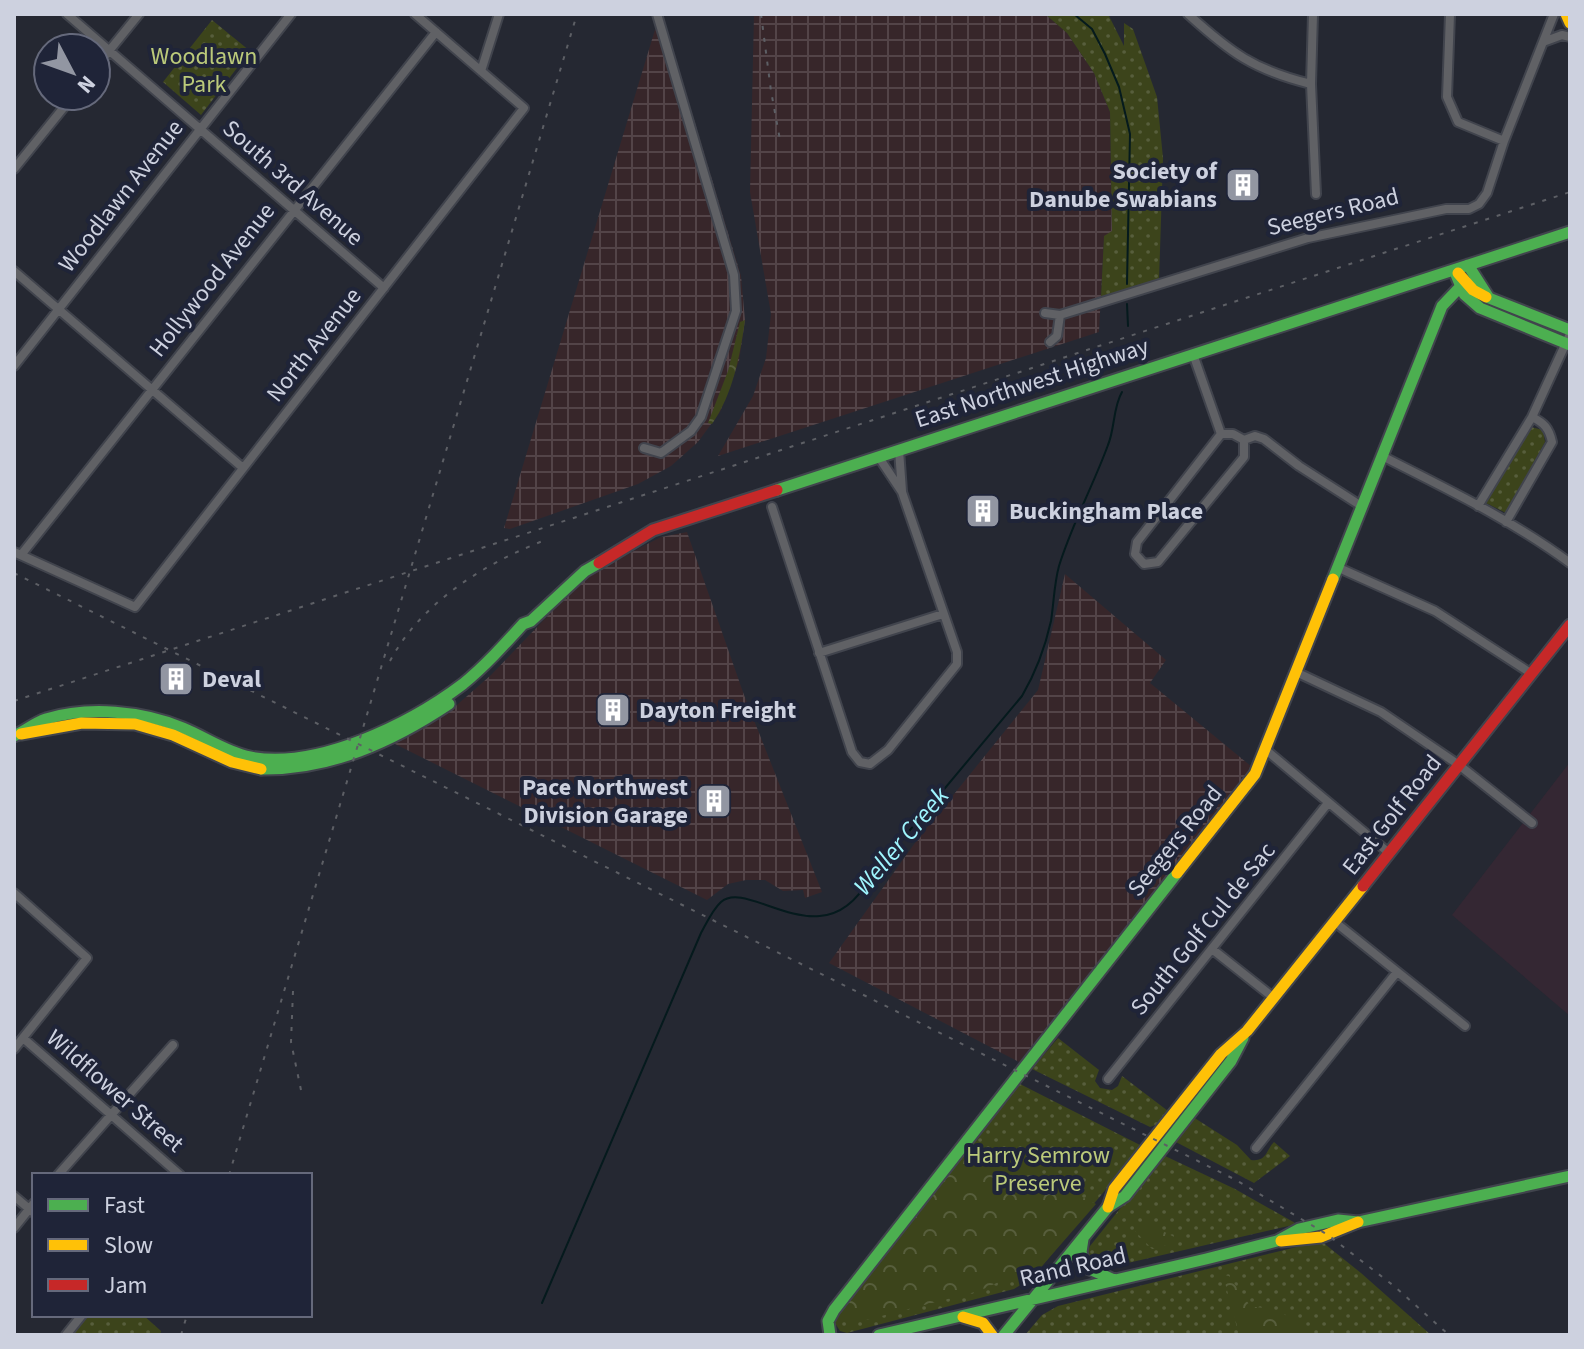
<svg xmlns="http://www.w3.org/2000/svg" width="1584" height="1349" viewBox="0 0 1584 1349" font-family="'Source Sans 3',sans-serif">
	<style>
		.industrial { fill: url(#industrial-grid) }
		.education { fill: #342733 }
		.grass { fill: url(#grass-dots) }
		.forest { fill: url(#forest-crowns) }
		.garden { fill: #3c441b }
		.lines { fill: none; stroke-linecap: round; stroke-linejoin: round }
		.stream { stroke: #051a1d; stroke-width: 2 }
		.street-casing { stroke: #41444d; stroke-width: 12 }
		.fast-casing { stroke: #41444d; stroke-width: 15 }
		.slow-casing { stroke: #41444d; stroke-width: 15 }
		.jam-casing { stroke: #41444d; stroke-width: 15 }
		.street { stroke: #606165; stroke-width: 8 }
		.fast { stroke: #4caf50; stroke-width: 11 }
		.slow { stroke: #ffc107; stroke-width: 11 }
		.jam { stroke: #c62828; stroke-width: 11 }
		.rail { stroke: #5d5f65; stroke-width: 2; stroke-dasharray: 4 8; stroke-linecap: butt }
		.labels { text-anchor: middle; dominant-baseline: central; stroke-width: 8; stroke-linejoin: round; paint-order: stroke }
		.park-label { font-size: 24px; fill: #bbca7a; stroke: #1f2438 }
		.poi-label { font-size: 24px; font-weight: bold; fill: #cdd1df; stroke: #1f2438; text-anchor: start }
		.street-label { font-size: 24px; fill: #cdd1df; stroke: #1f2438 }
		.water-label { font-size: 26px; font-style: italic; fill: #9ff5fe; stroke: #1f2438 }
	</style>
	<defs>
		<pattern id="industrial-grid" width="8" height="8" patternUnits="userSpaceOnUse" patternTransform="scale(2)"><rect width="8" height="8" fill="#37262a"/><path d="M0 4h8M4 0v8" fill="none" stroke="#534448"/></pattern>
		<pattern id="grass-dots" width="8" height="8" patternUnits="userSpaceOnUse" patternTransform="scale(2)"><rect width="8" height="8" fill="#3c441b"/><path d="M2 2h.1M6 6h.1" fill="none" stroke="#575e3c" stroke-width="1.8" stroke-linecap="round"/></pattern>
		<pattern id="forest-crowns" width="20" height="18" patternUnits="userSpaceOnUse" patternTransform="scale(2)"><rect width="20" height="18" fill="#3c441b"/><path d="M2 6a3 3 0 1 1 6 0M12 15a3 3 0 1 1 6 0" fill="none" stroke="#575e3c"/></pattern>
	</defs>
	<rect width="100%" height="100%" fill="#252832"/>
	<path class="industrial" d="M 754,14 L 1045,14 L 1067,33 L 1094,73 L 1110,112 L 1112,232 L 1104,237 L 1099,332 L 718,456 L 753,396 L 766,358 L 771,314 L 750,192 Z
		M 664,20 L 741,276 L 745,320 L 739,361 L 720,412 L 698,442 L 671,466 L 638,484 L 510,529 L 504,528 L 657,23 Z
		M 687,532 L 744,695 L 822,892 L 805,898 L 803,890 L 783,891 L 765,880 L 746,880 L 728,884 L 707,900 L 391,742 L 450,711 L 491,675 L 587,575 L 661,537 Z
		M 1065,574 L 1166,660 L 1150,683 L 1252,767 L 1246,780 L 1019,1062 L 829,963 L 917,840 L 1038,690 Z"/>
	<path class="education" d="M 1570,762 L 1570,1016 L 1452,915 Z"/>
	<path class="grass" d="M 1045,14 L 1108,14 L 1124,46 L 1124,23 L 1133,29 L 1157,97 L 1163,158 L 1159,281 L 1101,297 L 1104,236 L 1112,231 L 1110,112 L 1094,73 L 1067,33 Z
		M 212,20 L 250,51 L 201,115 L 163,82 Z
		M 1531,427 L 1543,430 L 1545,442 L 1506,513 L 1486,503 Z
		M 1058,1038 L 1099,1070 L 1095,1081 L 1100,1088 L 1112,1090 L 1118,1086 L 1122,1076 L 1168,1111 L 1156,1125 L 1150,1127 L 1032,1069 Z
		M 1020,1084 L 1142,1146 L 1032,1278 L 1014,1289 L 847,1333 L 840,1331 L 835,1323 L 840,1312 Z
		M 1193,1117 L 1237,1145 L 1251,1160 C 1267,1162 1266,1150 1274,1142 L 1290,1156 L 1254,1183 L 1174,1141 Z
		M 1163,1155 L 1235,1189 L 1297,1224 L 1106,1268 L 1089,1265 L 1087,1253 L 1090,1246 Z
		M 1321,1241 L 1361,1273 L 1431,1335 L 1025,1335 L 1042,1315 L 1058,1306 Z
		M 89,1315 L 143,1315 L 161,1331 L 160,1335 L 73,1335 Z"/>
	<path class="forest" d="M 745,320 C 740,356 733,394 712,424 L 708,423 L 728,371 L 740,322 Z
		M 971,1146 L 1029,1166 L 1037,1174 L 1096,1204 L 1035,1274 L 1012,1276 L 979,1291 L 854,1323 L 845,1320 L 840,1312 Z
		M 1138,1224 L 1153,1226 L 1180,1240 L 1179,1242 L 1152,1249 L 1135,1231 Z
		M 1223,1275 L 1229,1276 L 1251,1307 C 1285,1308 1286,1316 1310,1335 L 1239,1335 Z"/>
	<path class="garden" d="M 185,69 L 209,87 L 200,98 L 177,80 Z"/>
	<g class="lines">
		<path class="stream" d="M 1074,14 L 1092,29 L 1105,54 L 1119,87 L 1130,134 L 1127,284
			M 1127,304 L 1128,326
			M 542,1303 L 701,933 C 707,922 713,909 721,902 C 749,877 823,962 869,879 L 1022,696 C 1036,672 1045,648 1051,621 C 1054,602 1054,584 1059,566 C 1072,524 1093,486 1108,445 C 1115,428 1113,407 1122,392"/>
		<g class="street-casing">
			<path id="street" d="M 67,14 L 384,288
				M 1188,14 C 1231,53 1254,70 1311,84
				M 1313,14 L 1311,84 L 1316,194
				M 1450,14 L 1447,97 L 1458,122 L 1504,141
				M 1554,14 L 1543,42 L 1562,35 L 1570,37
				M 96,67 L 139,14
				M 481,71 L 499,14
				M 14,169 L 73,96
				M 14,271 L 243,468
				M 1045,313 L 1060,315 L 1308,238 L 1446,209 L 1469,209 L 1479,204 L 1487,193 L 1504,141 L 1543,42
				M 1050,342 L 1057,336 L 1060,315
				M 1193,354 L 1221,434
				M 14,366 L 291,14
				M 1221,434 L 1233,434 L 1244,440 L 1244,457 L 1158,562 L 1144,564 L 1135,554 L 1137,542 Z
				M 1244,440 L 1255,436 L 1264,439 L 1299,466 L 1363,507
				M 644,448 L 661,453 L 691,431 L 701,417 L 736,311 L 734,275 L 657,14
				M 899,450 L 902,491
				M 1382,456 C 1447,489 1512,520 1570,563
				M 1478,506 L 1532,417 L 1570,334
				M 772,507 L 852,752 L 860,762 L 870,764 L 888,750 L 957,664 L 957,652 L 902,492 L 878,456
				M 1506,522 L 1552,442 C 1549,428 1544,423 1532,417
				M 14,552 L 135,607 L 524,108 L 415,14
				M 21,555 L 436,32
				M 1339,568 L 1435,611 L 1532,674
				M 819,653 L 943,614
				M 1298,673 L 1381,712 L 1459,765 L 1532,823
				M 1266,750 L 1389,853
				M 14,893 L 87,958 L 14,1049
				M 1335,922 L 1465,1026
				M 1212,949 L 1274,998
				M 23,1038 L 180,1175
				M 1108,1079 L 1328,803
				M 1256,1148 L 1397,972
				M 58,1175 L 173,1045
				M 14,1196 L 34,1213
				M 14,1228 L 34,1203
				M 66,1335 L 82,1315"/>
		</g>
		<g class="fast-casing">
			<path id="fast" d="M 1468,265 L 1489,298 L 1570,330
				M 1454,270 L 1464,294 L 1480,308 L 1570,345
				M 777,490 L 1570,232
				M 1333,579 L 1442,306 L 1461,286
				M 14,736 C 25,731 34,723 46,719 C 89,706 142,711 183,728 C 205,737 226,752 250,757 C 317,770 410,724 463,684 C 485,666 504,645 523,624 L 531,621 L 585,571 L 599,563
				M 261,769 C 330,770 392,742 449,704
				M 1083,1239 L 1081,1252 L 1085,1267 L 1114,1280
				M 830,1335 L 828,1321 L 834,1310 L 1177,873
				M 879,1335 L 1206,1259 L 1277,1241 L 1299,1229 L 1338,1220 L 1358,1222 L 1570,1176
				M 1004,1335 L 1108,1207 L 1125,1196 L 1231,1061 L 1243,1038"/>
		</g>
		<g class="slow-casing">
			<path id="slow" d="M 1566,14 L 1570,23
				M 1458,273 L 1473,290 L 1486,297
				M 21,734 L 82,723 L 135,724 L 173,735 L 232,762 L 261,769
				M 1177,873 L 1255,774 L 1333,579
				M 1108,1207 L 1114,1189 L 1221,1054 L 1247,1031 L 1363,886
				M 1281,1241 L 1321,1237 L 1358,1222
				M 963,1317 L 983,1323 L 992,1335"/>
		</g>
		<g class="jam-casing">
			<path id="jam" d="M 599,563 L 653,530 L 777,490
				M 1363,886 L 1570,625"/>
		</g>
		<use href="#street" class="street"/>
		<use href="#fast" class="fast"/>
		<use href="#slow" class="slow"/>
		<use href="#jam" class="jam"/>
		<path class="rail" d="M 761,14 L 771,91 L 780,140
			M 14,573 L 1236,1180 L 1328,1235 L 1394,1286 L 1449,1335
			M 390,661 C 422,601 487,562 548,539
			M 14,701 L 1570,192
			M 293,991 L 291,1042 L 301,1090
			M 229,1175 L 577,14
			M 181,1335 L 187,1315"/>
	</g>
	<defs>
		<g id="building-square" transform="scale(1.8)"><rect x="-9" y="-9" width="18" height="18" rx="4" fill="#9296a2" stroke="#1f2438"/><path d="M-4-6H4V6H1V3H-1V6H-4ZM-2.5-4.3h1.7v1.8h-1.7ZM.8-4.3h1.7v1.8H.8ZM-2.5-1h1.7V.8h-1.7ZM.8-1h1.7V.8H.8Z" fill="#fff"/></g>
	</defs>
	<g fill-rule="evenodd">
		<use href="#building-square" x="1243" y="185"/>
		<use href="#building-square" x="983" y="511"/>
		<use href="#building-square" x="176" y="679"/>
		<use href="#building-square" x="613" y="710"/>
		<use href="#building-square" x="714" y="801"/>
	</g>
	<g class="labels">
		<g class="park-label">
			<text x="204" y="56">Woodlawn<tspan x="204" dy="28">Park</tspan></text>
			<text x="1038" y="1155">Harry Semrow<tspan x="1038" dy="28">Preserve</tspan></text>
		</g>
		<g class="poi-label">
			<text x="1217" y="171" text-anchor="end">Society of<tspan x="1217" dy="28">Danube Swabians</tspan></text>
			<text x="1009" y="511">Buckingham Place</text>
			<text x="202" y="679">Deval</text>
			<text x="639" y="710">Dayton Freight</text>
			<text x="688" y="787" text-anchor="end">Pace Northwest<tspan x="688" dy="28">Division Garage</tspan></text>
		</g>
		<g class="street-label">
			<text transform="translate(293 183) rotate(41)">South 3rd Avenue</text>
			<text transform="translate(121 196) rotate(-52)">Woodlawn Avenue</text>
			<text transform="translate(1333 212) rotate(-14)">Seegers Road</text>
			<text transform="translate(212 280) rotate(-52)">Hollywood Avenue</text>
			<text transform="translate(314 345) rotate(-52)">North Avenue</text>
			<text transform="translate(1032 383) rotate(-18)">East Northwest Highway</text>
			<text transform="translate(1392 815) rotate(-52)">East Golf Road</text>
			<text transform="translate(1175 841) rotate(-51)">Seegers Road</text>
			<text transform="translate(1203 929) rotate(-51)">South Golf Cul de Sac</text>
			<text transform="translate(115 1091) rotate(41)">Wildflower Street</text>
			<text transform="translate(1073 1267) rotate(-13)">Rand Road</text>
		</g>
		<g class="water-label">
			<text transform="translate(901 841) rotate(-50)">Weller Creek</text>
		</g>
	</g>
	<rect width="1584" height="1349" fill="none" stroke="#cdd1df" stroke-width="32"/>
	<rect x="32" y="1173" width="280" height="144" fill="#1f2438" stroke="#65697b" stroke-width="2"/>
	<rect x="48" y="1199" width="40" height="12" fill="#4caf50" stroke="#65697b" stroke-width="2"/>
	<text x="104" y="1213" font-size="24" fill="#cdd1df">Fast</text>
	<rect x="48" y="1239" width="40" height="12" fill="#ffc107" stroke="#65697b" stroke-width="2"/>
	<text x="104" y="1253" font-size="24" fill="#cdd1df">Slow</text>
	<rect x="48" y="1279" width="40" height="12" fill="#c62828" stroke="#65697b" stroke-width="2"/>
	<text x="104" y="1293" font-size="24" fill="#cdd1df">Jam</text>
	<g transform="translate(72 72) rotate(131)"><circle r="38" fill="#1f2438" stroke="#65697b" stroke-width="2"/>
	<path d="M0-6L14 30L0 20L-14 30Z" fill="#9296a2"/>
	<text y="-12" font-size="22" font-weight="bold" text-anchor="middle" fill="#cdd1df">N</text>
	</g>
</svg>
